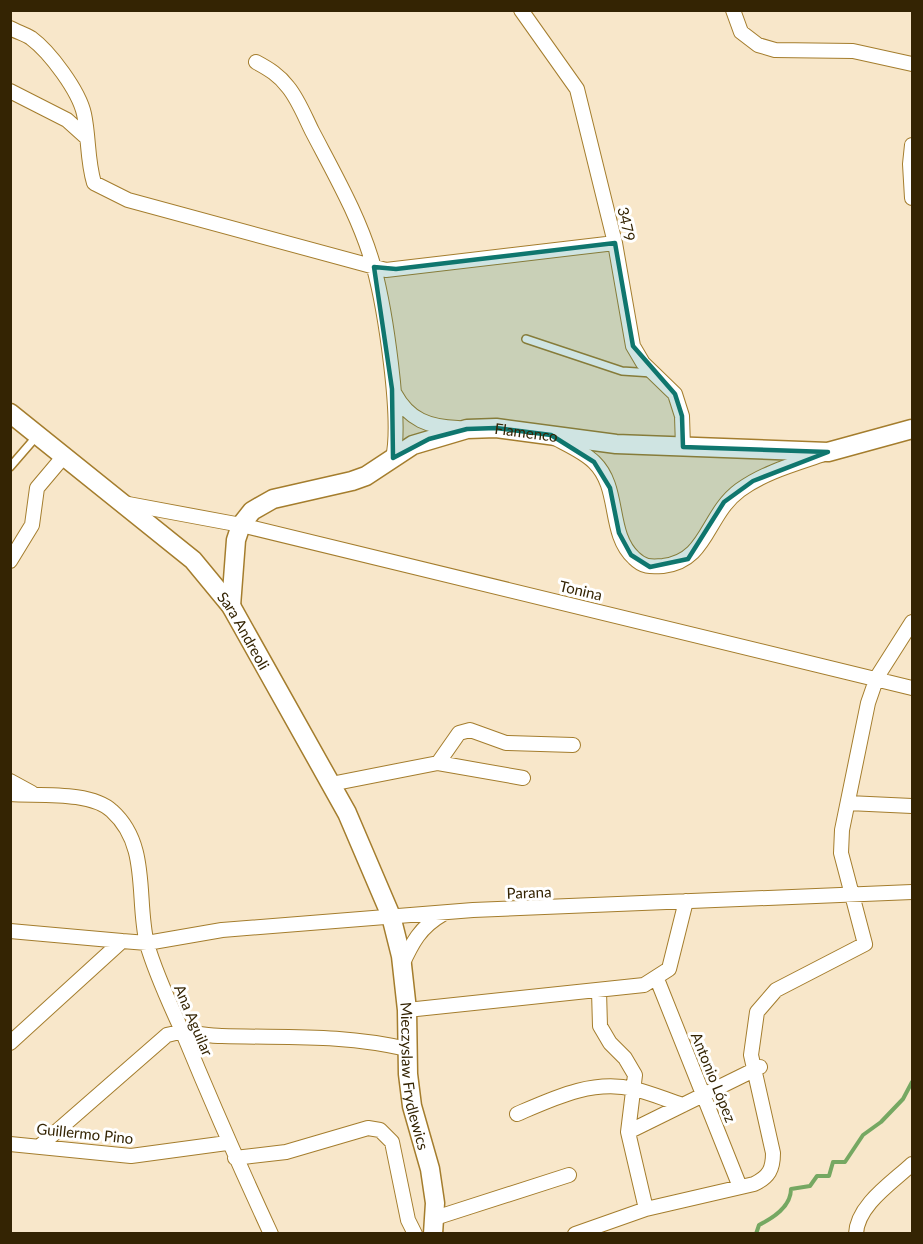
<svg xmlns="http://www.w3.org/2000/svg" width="923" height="1244" viewBox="0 0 923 1244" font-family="Lato,sans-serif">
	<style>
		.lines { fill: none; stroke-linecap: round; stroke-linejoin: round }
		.stream { stroke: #76a862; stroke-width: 4 }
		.service-casing { stroke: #a47d2d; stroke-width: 10 }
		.minor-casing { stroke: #a47d2d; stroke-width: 16 }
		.tertiary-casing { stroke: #a47d2d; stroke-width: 21 }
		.service { stroke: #fff; stroke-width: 7 }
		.minor { stroke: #fff; stroke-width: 14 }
		.tertiary { stroke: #fff; stroke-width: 18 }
		.marked { fill: #0f766e; fill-opacity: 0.2; stroke: #0f766e; stroke-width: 4.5; stroke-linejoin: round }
		.labels { text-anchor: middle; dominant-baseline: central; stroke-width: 6; stroke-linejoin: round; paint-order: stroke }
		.street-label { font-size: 15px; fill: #342403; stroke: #fff }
	</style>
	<rect width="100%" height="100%" fill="#f8e7ca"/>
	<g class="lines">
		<path class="stream" d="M 756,1234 L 759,1225 C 773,1218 791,1207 791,1189 L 810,1186 L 817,1176 L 829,1176 L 833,1162 L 845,1162 L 863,1135 L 881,1122 L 903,1099 L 912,1082"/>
		<g class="service-casing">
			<path id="service" d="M 526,339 L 622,371 L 652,373
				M 10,467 L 36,437"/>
		</g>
		<g class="minor-casing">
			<path id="minor" d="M 521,10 L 577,89 L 615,243 L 633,346 L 643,363 L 675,394 L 682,416 L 683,447
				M 733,10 L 741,32 L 758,45 L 775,50 L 853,51 L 912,64
				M 10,28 C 17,32 25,34 31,38 C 50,52 79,91 84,114 C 89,137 87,160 94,183 L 128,200 L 386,270 L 615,243
				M 256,62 C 269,69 279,75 288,87 C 298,99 305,117 312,131 C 335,175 361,220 374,268 C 385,309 402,419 393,458
				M 10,91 L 67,120 L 87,138
				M 912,145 L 910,164 L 912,198
				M 395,394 C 409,420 429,427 458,428
				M 555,438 C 568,445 584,452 594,462 C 621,488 607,533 634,558 C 643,567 650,567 663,566 C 708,561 706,515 740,490 C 765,472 795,464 824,454
				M 123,503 L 241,525 L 912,688
				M 10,561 L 32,525 L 37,488 L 64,456
				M 438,763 L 459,733 L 470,730 L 506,743 L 573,745
				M 10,781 L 32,793
				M 331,784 L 438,763 L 523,778
				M 10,794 C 39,796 91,791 112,811 C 150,845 136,899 147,944 C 156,975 170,1004 183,1033 C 211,1101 240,1167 271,1234
				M 848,803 L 912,806
				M 10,931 L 122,941
				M 401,967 C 412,943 420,927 443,914
				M 657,979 L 740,1187
				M 599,991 L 600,1026 L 610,1043 L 625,1058 L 635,1075 L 628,1132 L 646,1209
				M 407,1010 L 644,985 L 669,969 L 686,901
				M 10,1043 L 122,941 L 147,943 L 222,930 L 473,910 L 912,892
				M 517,1114 C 554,1098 593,1079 634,1089 C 651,1093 667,1100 683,1105
				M 628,1132 L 760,1067
				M 10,1144 L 131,1156 L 227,1143
				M 41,1145 L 167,1035 C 186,1029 202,1036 222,1036 C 288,1038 342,1034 407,1049
				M 235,1158 L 286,1152 L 368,1128 L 380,1130 L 392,1142 L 408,1220 L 415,1234
				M 435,1218 L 569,1175
				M 575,1234 L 646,1209 L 754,1184 C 769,1177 773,1169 773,1153 L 751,1055 L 757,1012 L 776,990 L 865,944 L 841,853 L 842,830 L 868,703 L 877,677 L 912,622
				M 856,1234 C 857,1205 893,1182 912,1164"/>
		</g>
		<g class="tertiary-casing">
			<g id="tertiary">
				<path id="s1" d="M 10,413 L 193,560 L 231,606 L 347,813 L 391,916 L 401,956 L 407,1010 L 408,1074 L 412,1106 L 430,1169 L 435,1203 L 433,1234"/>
				<path id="s2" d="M 231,606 L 236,540 L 241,525 L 252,511 L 273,499 L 352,481 L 366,476 L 413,445 L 467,429 L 496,428 L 616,444 L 828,452 L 912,429"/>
			</g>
		</g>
		<use href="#service" class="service"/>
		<use href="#minor" class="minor"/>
		<use href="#tertiary" class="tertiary"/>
	</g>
	<path class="marked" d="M 615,243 L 633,346 L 675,394 L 682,416 L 683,447 L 828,452 L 753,481 L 724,502 L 688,559 L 650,567 L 631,555 L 619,533 L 610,488 L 594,462 L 551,435 L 496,428 L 467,429 L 429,439 L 393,458 L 392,389 L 374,267 L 396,269 Z"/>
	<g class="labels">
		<g class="street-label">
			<text transform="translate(627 224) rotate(77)">3479</text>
			<text stroke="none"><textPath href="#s2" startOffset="392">Flamenco</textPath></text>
			<text transform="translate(581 590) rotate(13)">Tonina</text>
			<text stroke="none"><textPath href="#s1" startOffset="322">Sara Andreoli</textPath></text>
			<text transform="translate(529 892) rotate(-2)">Parana</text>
			<text transform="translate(194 1020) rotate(67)">Ana Aguilar</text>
			<text stroke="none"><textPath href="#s1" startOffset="806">Mieczyslaw Frydlewics</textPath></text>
			<text transform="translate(714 1077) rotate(68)">Antonio López</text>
			<text transform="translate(85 1133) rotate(6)">Guillermo Pino</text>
		</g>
	</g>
	<rect width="923" height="1244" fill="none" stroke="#342403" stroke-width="24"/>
</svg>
